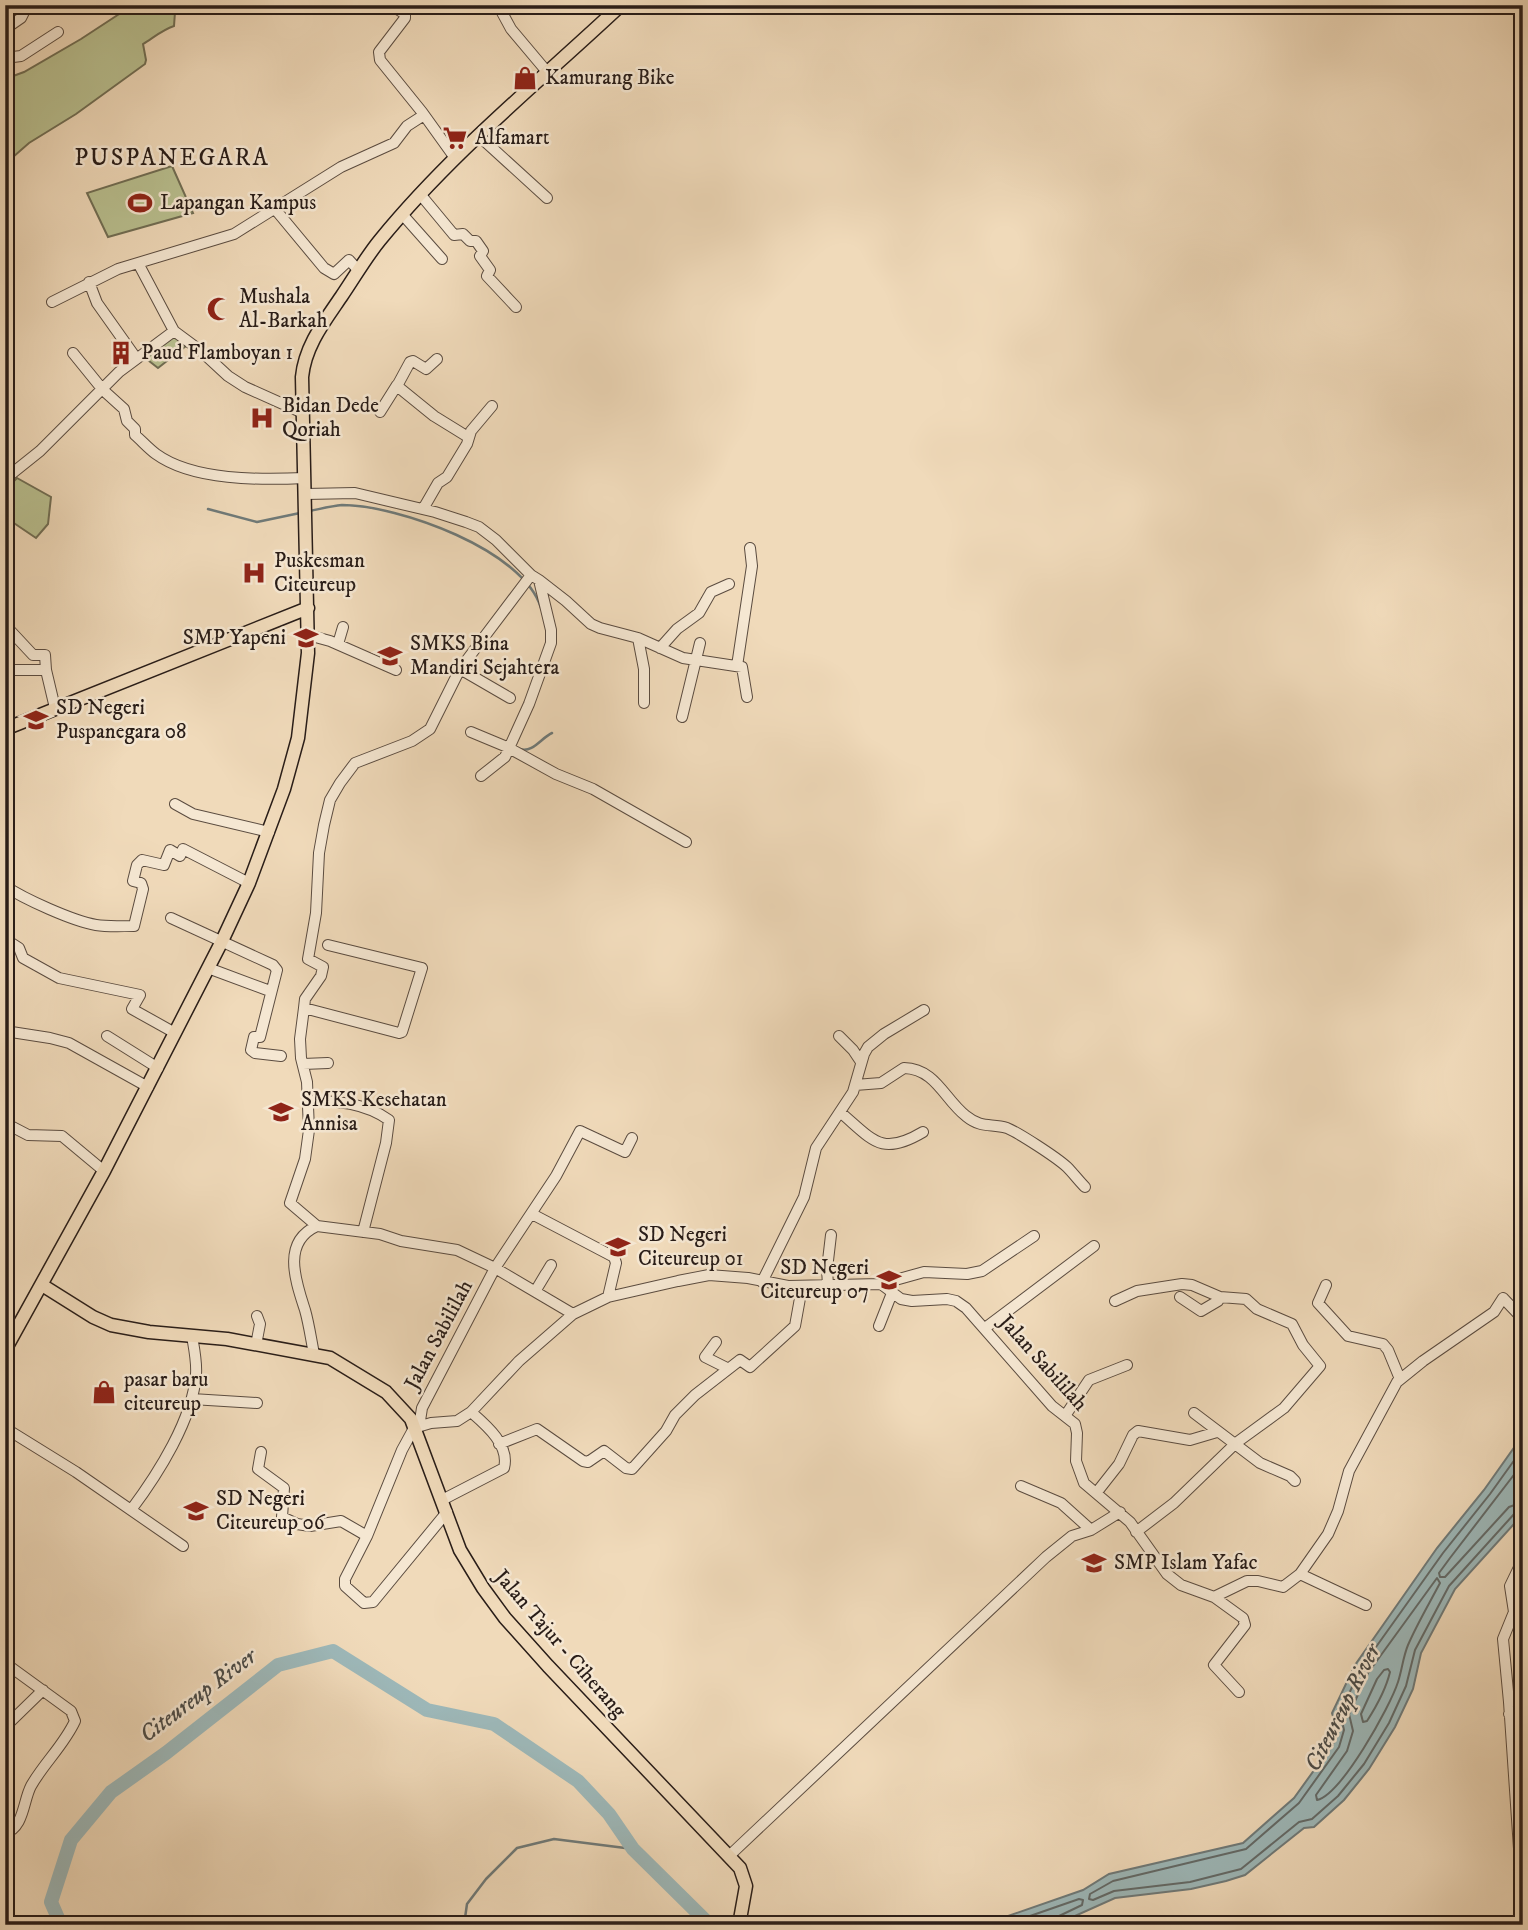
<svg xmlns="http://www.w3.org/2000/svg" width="1528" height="1930" viewBox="0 0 1528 1930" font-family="'IM FELL DW Pica',serif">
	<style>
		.green { fill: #b9c090; stroke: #716e54; stroke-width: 2 }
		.water { fill: #9db8b9; stroke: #6f7a79; stroke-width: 2 }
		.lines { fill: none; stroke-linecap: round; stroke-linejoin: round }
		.shore { stroke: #636a68; stroke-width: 2 }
		.stream { stroke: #6f7a79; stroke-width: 2.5 }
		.river { stroke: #9db8b9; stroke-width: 14 }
		.minor-casing { stroke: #5b4c40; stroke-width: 12 }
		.major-casing { stroke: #291d18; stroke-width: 15 }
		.minor { stroke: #f5e7d2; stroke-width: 10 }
		.major { stroke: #f0daba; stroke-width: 12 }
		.labels { text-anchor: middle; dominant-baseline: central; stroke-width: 5; stroke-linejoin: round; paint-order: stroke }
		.poi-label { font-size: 21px; fill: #291d18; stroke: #f5e7d2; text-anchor: start }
		.street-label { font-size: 21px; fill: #291d18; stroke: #f5e7d2 }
		.water-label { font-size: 23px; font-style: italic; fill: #4c4c48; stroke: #f5e7d2 }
		.quarter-label { font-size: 24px; letter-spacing: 2px; fill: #291d18; stroke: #f5e7d2 }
	</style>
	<rect width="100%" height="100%" fill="#f0daba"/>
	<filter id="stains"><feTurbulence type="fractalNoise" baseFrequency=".00286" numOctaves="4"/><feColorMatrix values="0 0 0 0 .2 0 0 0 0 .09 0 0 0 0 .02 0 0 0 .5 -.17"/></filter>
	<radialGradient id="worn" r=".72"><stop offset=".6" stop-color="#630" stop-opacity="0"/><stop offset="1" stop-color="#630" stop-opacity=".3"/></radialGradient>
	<path class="green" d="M 133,5 L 186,5 L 175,12 L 174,26 C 162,30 153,38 143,44 L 146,60 L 145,64 L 76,114 L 29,143 L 5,164 L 5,79 L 24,72 L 81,39 Z
		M 172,166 L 193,213 L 108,237 L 87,193 Z
		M 173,335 L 186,346 L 158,368 L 144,357 Z
		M 17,478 L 51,497 L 48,524 L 36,538 L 5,517 L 5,490 Z"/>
	<path class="water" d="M 1523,1435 L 1523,1514 L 1455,1589 L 1421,1653 L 1413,1689 L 1395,1727 L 1369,1769 L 1344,1800 L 1314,1827 L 1304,1828 L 1245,1875 L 1226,1881 L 1191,1889 L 1115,1898 L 1055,1925 L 982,1925 L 1083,1890 L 1109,1874 L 1243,1843 L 1294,1798 L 1333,1744 L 1337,1730 L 1332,1713 L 1355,1665 L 1437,1548 L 1484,1490 Z"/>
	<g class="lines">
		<path class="shore" d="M 1523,1448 L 1490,1494 L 1443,1553 L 1361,1668 L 1340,1713 L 1344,1730 L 1339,1747 L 1299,1803 L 1246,1849 L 1113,1881 L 1090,1894 L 1089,1899 L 1093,1900 L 1114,1891 L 1190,1882 L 1241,1869 L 1299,1822 L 1312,1819 L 1338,1796 L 1364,1764 L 1389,1723 L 1406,1686 L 1415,1650 L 1449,1586 L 1515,1513 L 1523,1511
			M 1523,1463 L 1450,1558 L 1439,1573 L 1440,1577 L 1445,1577 L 1509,1507 L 1523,1502
			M 1437,1578 L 1440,1583 C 1429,1604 1417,1624 1408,1645 C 1403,1657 1402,1670 1398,1682 C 1390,1707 1341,1795 1317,1800 L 1316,1795 L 1347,1751 L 1353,1731 L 1349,1714 L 1368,1673 Z
			M 1388,1669 L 1390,1672 C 1386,1689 1376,1707 1367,1721 L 1363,1722 L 1361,1714 L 1377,1679 L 1384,1670 Z
			M 1004,1925 L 1079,1899 L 1083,1900 L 1082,1905 L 1057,1917 L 1055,1925"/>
		<path class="stream" d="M 208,509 L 257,522 L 300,513
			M 310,511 C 320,509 331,506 342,505 C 398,505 524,550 541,608
			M 520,749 C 533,753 541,738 552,733
			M 464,1925 L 467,1904 L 486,1879 L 517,1848 L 554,1839 L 633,1849"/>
		<path class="river" d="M 61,1925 L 51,1902 L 71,1840 L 111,1792 L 166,1753 L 278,1665 L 333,1651 L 427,1710 L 494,1724 L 578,1781 L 609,1814 L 633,1849 L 710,1925"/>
		<g class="minor-casing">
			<path id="minor" d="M 391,5 L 405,14 L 405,18 L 379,52 L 380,60 L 422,112 L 455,158
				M 498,5 L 511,29 L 548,73
				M 5,29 L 21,18 L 26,8 L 24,5
				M 5,58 L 21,56 L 58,32
				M 479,136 L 547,198
				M 420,194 L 454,235 L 463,234 L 470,241 L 476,241 L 483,251 L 480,256 L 490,270 L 487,276 L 516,307
				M 275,209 L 324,268 L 334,274 L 349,260 L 358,270
				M 402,214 L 442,259
				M 138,263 L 174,331 L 201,351 L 228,376 L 245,387 L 303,413
				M 89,282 L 97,303 L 136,358
				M 52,302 L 118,269 L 234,234 L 341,167 L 394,143 L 407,126 L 424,115
				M 73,353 L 103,390 L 124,409 L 127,421 L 135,429 L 135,435 C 142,441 148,448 156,454 C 193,481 261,480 305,478
				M 437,359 L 426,369 L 413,361 L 410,362 L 397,386 L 434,416 L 468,437
				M 380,412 L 397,385
				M 5,479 L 40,451 L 119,372 L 174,331
				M 306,494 L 355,493 L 435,512 L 466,522 L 479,527 L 496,540 L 531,575 L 539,580 L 551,630 L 551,643 L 529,704 L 505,757 L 481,776
				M 423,509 L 438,483 L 447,477 L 467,444 L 471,431 L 492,406
				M 539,580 L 566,601 L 591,624 L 600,628 L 638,638 L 683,658 L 742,667 L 747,697
				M 5,625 L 33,655 L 45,655 L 46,670
				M 308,635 L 330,641 L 396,670
				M 638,638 L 644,669 L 644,703
				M 338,644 L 343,627
				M 660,648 L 677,629 L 699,613 L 711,592 L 729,584
				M 737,666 L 752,566 L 750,548
				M 460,669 L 510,698
				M 14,670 L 46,670 L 55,708
				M 682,717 L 700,643
				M 471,732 L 507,747 L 556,774 L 593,789 L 686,842
				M 175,804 L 193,814 L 269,832
				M 5,886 C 24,899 73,921 96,925 C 108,927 121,926 134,926 L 143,889 L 141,883 L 133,881 L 137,865 L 142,860 L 164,865 L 170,850 L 180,856 L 183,849 L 249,883
				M 171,918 L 273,965 L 277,970 L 260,1037 L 254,1037 L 251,1050 L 255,1053 L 281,1056
				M 5,939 L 19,948 L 23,958 L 59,978 L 140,995 L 132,1009 L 175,1033
				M 208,968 L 270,991
				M 304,1008 L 399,1033 L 402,1032 L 422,968 L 328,945
				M 5,1031 L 50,1038 L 69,1043 L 148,1087
				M 107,1036 L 158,1068
				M 839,1036 L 853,1050 L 861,1062
				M 303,1064 L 328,1063
				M 855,1085 L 881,1083 L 904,1068 C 936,1069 944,1099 966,1116 C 982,1129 991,1123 1007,1128 C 1019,1133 1056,1157 1067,1167 C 1073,1173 1079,1181 1085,1187
				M 308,1102 C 335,1099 367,1104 389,1120 L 386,1143 L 363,1232
				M 840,1112 C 873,1140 881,1157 923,1132
				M 5,1123 L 28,1135 L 62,1136 L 104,1171
				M 532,1214 L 614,1257 L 616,1263 L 608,1297
				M 317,1226 L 290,1203 L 305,1159 L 309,1130 L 307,1082 L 301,1058 L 300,1039 L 304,1008 L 305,999 L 321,976 L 323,967 L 308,959 L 316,913 L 319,853 L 324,825 L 330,800 L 340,783 L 355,763 L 412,741 L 430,729 L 460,669 L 531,575
				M 762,1282 L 804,1197 L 816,1148 L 853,1092 L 864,1054 L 868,1047 L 884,1034 L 924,1010
				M 881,1284 L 924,1272 L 967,1274 L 982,1271 L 1034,1236
				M 828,1285 L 827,1269 L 831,1235
				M 1326,1285 L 1318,1303 L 1348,1336 L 1383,1344 L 1388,1350 L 1400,1379
				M 536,1290 L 551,1265
				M 1180,1297 L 1201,1311 L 1218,1301 L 1220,1297
				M 1115,1301 L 1137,1291 L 1182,1284 L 1192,1285 L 1220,1297 L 1246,1299 L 1257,1309 L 1292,1324 L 1303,1345 L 1320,1366 L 1284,1408 L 1236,1443 L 1174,1503 L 1136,1532
				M 879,1326 L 892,1293
				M 985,1328 L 1094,1246
				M 716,1342 L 705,1357 L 727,1368
				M 256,1345 L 260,1324 L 257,1316
				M 314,1354 C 311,1339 309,1324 305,1310 C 296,1282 281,1242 317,1226 L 380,1234 L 401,1241 L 457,1250 L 495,1268 L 573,1314
				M 192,1399 L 257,1403
				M 1194,1413 L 1260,1463 L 1290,1476 L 1295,1481
				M 1065,1416 L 1089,1380 L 1127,1365
				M 419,1427 L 422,1408 L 495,1268 L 556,1176 L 580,1131 L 625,1152 L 632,1138
				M 5,1428 L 76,1472 L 183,1546
				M 499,1444 L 537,1429 L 583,1461 L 588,1462 L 604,1451 L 626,1468 L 632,1469 L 666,1431 L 675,1415 L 695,1395 L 740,1360 L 750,1367 L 795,1326 L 802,1287
				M 261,1452 L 258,1469 L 284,1488 L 282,1517 L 297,1524 L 310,1526 L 341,1521 L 367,1536
				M 1021,1486 L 1061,1503 L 1091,1530
				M 1097,1492 L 1119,1464 L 1133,1435 L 1138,1431 L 1190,1440 L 1217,1432
				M 442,1500 L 504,1468 C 510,1445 486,1425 471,1412
				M 131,1510 C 158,1474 193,1419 196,1374 C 197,1362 194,1348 192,1336
				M 447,1512 L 373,1602 L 364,1603 L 345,1586 L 345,1579 L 367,1536 L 402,1450 L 414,1428 L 431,1423 L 457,1421 L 471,1412 L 519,1361 L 573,1314 L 608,1297 L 678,1281 L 709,1275 L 748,1278 L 788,1286 L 881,1284 L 901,1299 L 912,1301 L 947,1299 L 956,1301 L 966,1308 L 1052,1406 L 1075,1424 L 1077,1433 L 1076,1461 L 1084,1483 L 1130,1522 L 1167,1574 L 1181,1585 L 1214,1597 L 1247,1581 L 1258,1581 L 1283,1587 L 1300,1574 L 1328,1534 L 1338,1511 L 1349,1471 L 1397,1382 L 1423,1361 L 1494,1312 L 1503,1298 L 1523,1319
				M 1300,1574 L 1366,1605
				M 1214,1597 L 1243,1618 L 1245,1625 L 1214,1665 L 1239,1692
				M 5,1663 L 71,1711 L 75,1721 C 64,1745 44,1763 31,1786 C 23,1801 24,1828 5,1833
				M 1523,1699 L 1509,1702 L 1520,1863 L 1523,1871
				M 1509,1702 L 1503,1639 L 1514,1612 L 1510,1586 L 1523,1559
				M 1509,1714 L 1523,1714
				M 5,1727 L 43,1690
				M 729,1856 L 1046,1557 L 1072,1536 L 1091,1530 L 1120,1512"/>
		</g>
		<g class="major-casing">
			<path id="major" d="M 5,729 L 308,608
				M 42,1285 L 93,1317 L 111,1325 L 149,1332 L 227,1339 L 330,1358 L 386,1392 L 411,1419 L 460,1550 L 483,1588 L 505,1618 L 548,1666 L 740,1868 L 746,1886 L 739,1925
				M 5,1350 L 104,1171 L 222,941 L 249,883 L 284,789 L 298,738 L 308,653 L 302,377 C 305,346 324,322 341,297 C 354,278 366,257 380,240 C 451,153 540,81 621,5"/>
		</g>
		<use href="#minor" class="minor"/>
		<use href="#major" class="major"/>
	</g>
	<defs>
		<g id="shop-bare" transform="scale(1.89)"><path d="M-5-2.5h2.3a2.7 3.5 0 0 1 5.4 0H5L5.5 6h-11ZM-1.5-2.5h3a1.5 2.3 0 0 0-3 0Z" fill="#8f2418" stroke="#f5e7d2" stroke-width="2.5" paint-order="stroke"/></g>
		<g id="supermarket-bare" transform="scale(1.89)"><path d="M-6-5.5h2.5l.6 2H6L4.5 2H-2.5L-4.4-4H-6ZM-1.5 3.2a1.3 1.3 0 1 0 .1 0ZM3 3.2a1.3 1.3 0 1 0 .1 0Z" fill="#8f2418" stroke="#f5e7d2" stroke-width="2.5" paint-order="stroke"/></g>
		<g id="stadium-bare" transform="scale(1.89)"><path d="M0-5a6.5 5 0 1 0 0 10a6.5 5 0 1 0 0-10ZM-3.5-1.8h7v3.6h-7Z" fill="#8f2418" stroke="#f5e7d2" stroke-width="2.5" paint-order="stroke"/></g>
		<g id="mosque-bare" transform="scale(1.89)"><path d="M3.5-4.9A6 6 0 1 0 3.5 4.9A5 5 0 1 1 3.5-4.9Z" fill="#8f2418" stroke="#f5e7d2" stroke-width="2.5" paint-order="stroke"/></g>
		<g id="building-bare" transform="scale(1.89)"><path d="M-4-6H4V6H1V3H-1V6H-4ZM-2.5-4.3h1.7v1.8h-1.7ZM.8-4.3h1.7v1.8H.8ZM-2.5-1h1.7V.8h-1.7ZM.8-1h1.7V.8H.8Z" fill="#8f2418" stroke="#f5e7d2" stroke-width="2.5" paint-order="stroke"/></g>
		<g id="hospital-bare" transform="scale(1.89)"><path d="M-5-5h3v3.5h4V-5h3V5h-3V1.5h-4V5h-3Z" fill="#8f2418" stroke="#f5e7d2" stroke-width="2.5" paint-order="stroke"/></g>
		<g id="school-bare" transform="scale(1.89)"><path d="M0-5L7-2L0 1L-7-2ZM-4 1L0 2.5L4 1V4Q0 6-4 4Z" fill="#8f2418" stroke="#f5e7d2" stroke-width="2.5" paint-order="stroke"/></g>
	</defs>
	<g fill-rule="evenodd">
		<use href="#shop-bare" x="525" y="78"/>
		<use href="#supermarket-bare" x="455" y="138"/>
		<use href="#stadium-bare" x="140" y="203"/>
		<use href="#mosque-bare" x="219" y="309"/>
		<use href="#building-bare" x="121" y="353"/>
		<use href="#hospital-bare" x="262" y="418"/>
		<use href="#hospital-bare" x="254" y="573"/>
		<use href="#school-bare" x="306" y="638"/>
		<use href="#school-bare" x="390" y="656"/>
		<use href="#school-bare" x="36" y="720"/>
		<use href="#school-bare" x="281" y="1112"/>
		<use href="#school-bare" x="618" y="1247"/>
		<use href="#school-bare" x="889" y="1280"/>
		<use href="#shop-bare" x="104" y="1392"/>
		<use href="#school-bare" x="196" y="1511"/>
		<use href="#school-bare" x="1094" y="1563"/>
	</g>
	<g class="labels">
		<g class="poi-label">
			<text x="545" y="78">Kamurang Bike</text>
			<text x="475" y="138">Alfamart</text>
			<text x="160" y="203">Lapangan Kampus</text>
			<text x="239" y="297">Mushala<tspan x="239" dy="24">Al-Barkah</tspan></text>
			<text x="141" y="353">Paud Flamboyan 1</text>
			<text x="282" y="406">Bidan Dede<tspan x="282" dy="24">Qoriah</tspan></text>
			<text x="274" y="561">Puskesman<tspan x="274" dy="24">Citeureup</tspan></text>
			<text x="286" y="638" text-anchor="end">SMP Yapeni</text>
			<text x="410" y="644">SMKS Bina<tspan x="410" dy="24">Mandiri Sejahtera</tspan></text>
			<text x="56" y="708">SD Negeri<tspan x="56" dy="24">Puspanegara 08</tspan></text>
			<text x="301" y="1100">SMKS Kesehatan<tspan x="301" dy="24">Annisa</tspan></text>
			<text x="638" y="1235">SD Negeri<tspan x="638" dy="24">Citeureup 01</tspan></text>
			<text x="869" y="1268" text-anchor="end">SD Negeri<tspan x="869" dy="24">Citeureup 07</tspan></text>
			<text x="124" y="1380">pasar baru<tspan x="124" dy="24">citeureup</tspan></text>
			<text x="216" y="1499">SD Negeri<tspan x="216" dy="24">Citeureup 06</tspan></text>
			<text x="1114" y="1563">SMP Islam Yafac</text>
		</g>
		<g class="street-label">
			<text transform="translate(439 1335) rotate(-62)">Jalan Sabililah</text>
			<text transform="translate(1043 1363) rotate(48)">Jalan Sabililah</text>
			<text transform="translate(560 1644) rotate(49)">Jalan Tajur - Ciherang</text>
		</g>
		<g class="water-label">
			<text transform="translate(198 1696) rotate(-37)">Citeureup River</text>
			<text transform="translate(1343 1708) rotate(-63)">Citeureup River</text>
		</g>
		<g class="quarter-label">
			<text x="172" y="158">PUSPANEGARA</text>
		</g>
	</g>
	<rect width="1528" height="1930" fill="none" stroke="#f0daba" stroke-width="28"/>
	<rect x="7" y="7" width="1514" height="1916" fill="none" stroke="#291d18" stroke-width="3.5"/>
	<rect x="14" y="14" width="1500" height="1902" fill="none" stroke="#291d18" stroke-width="2"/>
	<rect width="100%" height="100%" filter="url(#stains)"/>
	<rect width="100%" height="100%" fill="url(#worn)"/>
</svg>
